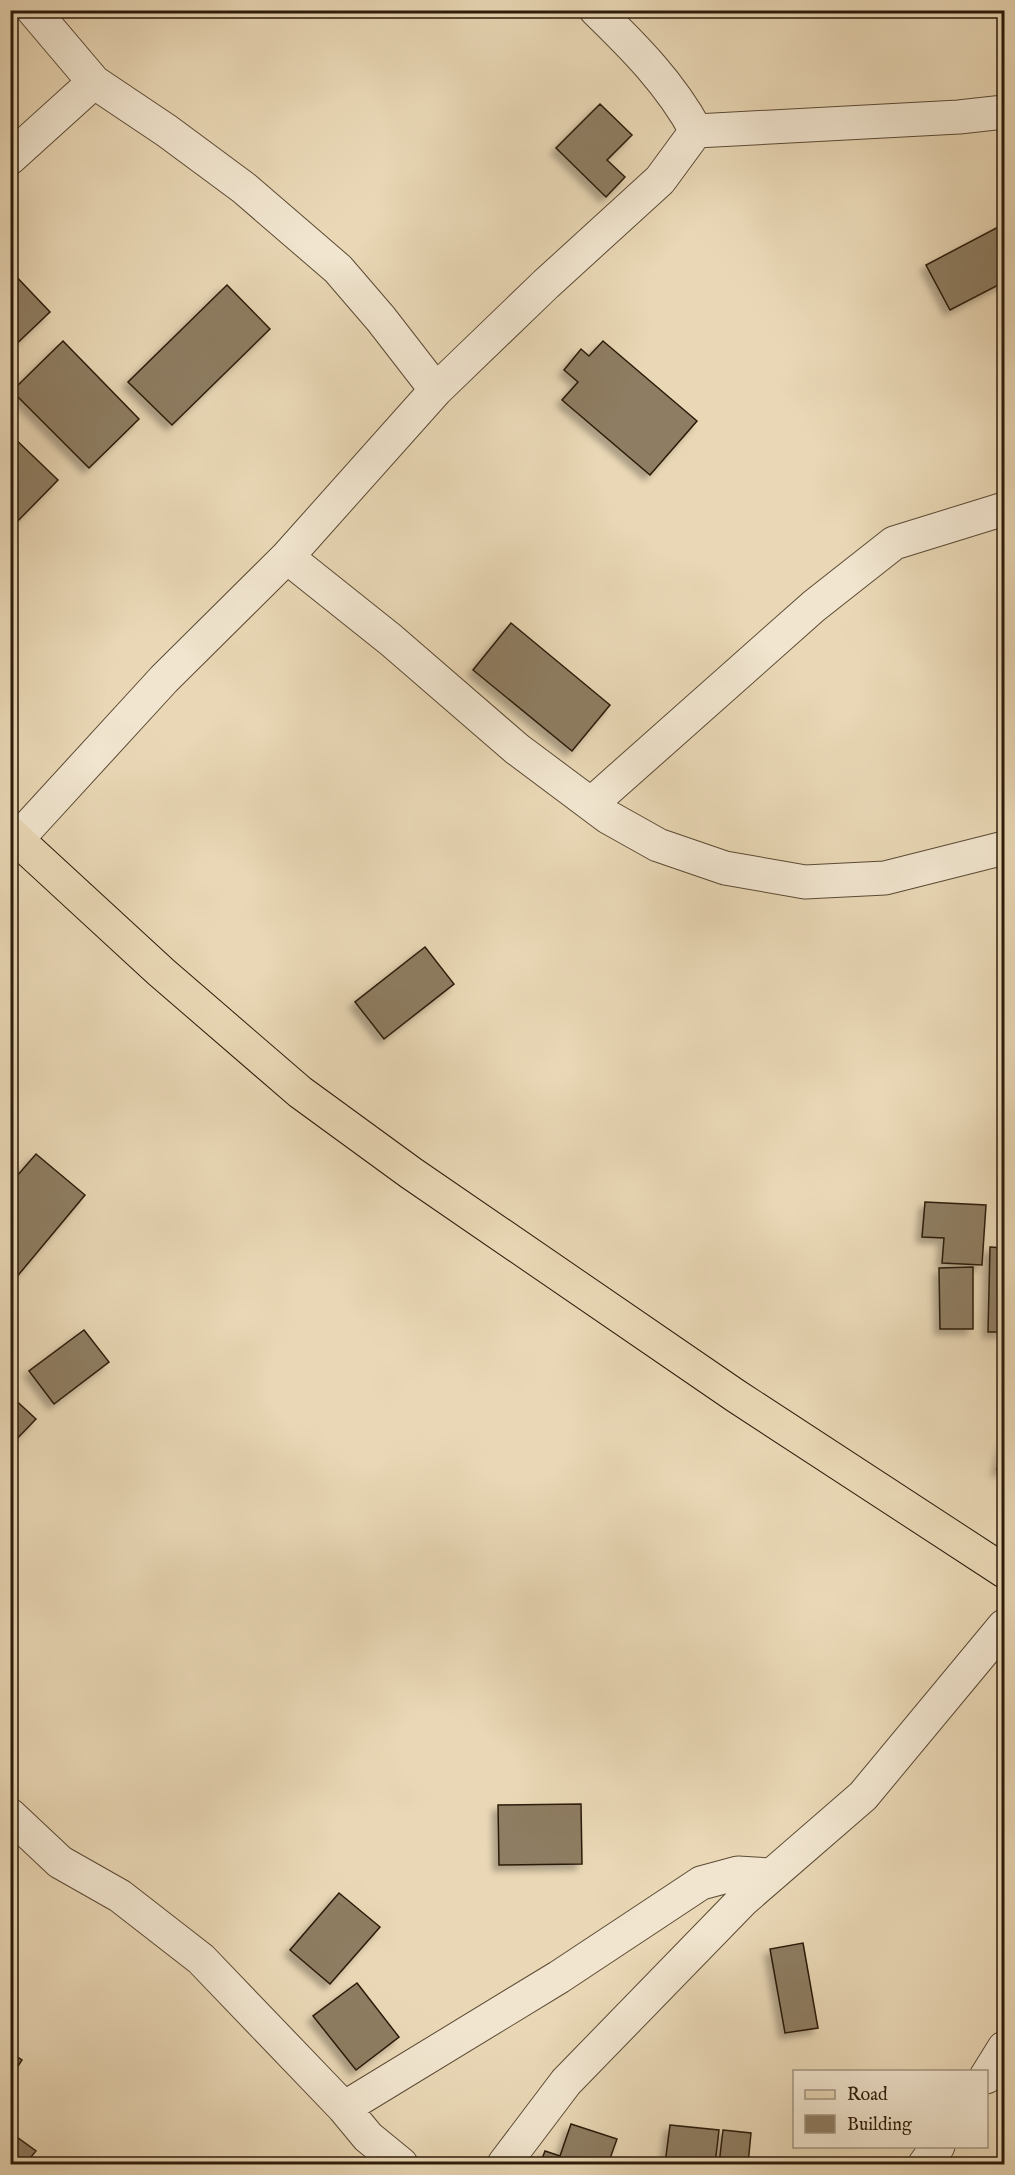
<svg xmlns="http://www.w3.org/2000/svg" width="1015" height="2175" viewBox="0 0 1015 2175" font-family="'IM FELL English',serif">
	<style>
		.building { fill: #8e7d62; stroke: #2c1b09; stroke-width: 1.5; filter: url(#shadow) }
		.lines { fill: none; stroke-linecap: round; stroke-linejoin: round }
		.minor-casing { stroke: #5b4a34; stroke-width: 35 }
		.major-casing { stroke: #2c1b09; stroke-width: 35 }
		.minor { stroke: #f1e5cf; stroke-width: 33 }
		.major { stroke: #e9d7b5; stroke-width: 33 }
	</style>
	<defs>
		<filter id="shadow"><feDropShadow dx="-5.5" dy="5.5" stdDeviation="3" flood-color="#0004"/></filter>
	</defs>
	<rect width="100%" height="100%" fill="#e9d7b5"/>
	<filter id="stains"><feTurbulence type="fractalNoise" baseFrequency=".00333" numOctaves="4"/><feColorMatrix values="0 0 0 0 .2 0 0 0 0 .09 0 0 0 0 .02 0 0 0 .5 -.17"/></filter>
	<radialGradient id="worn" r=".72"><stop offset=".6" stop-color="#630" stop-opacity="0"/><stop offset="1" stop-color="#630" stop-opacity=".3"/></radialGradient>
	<path class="building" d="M 600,104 L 632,135 L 607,160 L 625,177 L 606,197 L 556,148 Z
		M 1004,224 L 1004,282 L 950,310 L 926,265 Z
		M 10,270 L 50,312 L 10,350 Z
		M 227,285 L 270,329 L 172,425 L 128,382 Z
		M 63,341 L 139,419 L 89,468 L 12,391 Z
		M 603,341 L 697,421 L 650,475 L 562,400 L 578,382 L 564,370 L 581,349 L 589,356 Z
		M 10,434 L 58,480 L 10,529 Z
		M 511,623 L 610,705 L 572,751 L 473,670 Z
		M 425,947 L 454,984 L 384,1039 L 355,1002 Z
		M 36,1154 L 85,1195 L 10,1285 L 10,1184 Z
		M 925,1202 L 986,1205 L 982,1265 L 942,1263 L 944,1238 L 922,1237 Z
		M 990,1247 L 1004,1248 L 1004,1332 L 988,1332 Z
		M 973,1267 L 973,1329 L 940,1329 L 939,1268 Z
		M 84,1330 L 109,1362 L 54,1404 L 29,1371 Z
		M 10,1395 L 36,1419 L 10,1446 Z
		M 1004,1441 L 1004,1471 L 997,1470 Z
		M 581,1804 L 582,1864 L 499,1865 L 498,1805 Z
		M 339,1893 L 380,1927 L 330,1984 L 290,1950 Z
		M 803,1943 L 818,2028 L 785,2033 L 770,1949 Z
		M 357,1983 L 399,2037 L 356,2070 L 313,2016 Z
		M 10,2052 L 22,2060 L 10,2078 Z
		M 571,2124 L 617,2139 L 608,2164 L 540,2164 L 545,2151 L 560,2156 Z
		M 670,2125 L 719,2130 L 715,2164 L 665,2164 Z
		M 723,2130 L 751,2133 L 748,2164 L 719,2164 Z
		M 10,2132 L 36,2151 L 25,2164 L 10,2164 Z"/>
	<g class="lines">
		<g class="minor-casing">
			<path id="minor" d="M 33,10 L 94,82 L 167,131 L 244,188 L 338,269 L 381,319 L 436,390
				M 596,10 C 634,47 671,84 696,131
				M 696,131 L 959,117 L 1004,112
				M 10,158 L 94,82
				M 287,557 L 391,640 L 517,749 L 608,817 L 658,845 L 725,868 L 805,882 L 885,878 L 1004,848
				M 591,804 L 814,606 L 894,543 L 1004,509
				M 10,847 L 164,679 L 287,557 L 436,390 L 546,284 L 660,180 L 696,131
				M 10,1815 L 60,1862 L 120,1896 L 201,1959 L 344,2108 L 368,2137 L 401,2164
				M 986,2077 L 1004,2048
				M 344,2108 L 559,1977 L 701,1883 L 738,1873 L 772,1875
				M 504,2164 L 566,2082 L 743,1900 L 863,1796 L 1004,1626
				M 925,2164 L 938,2146"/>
		</g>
		<g class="major-casing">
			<path id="major" d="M 10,833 L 161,972 L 300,1092 L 411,1173 L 736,1396 L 1004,1571"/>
		</g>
		<use href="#minor" class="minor"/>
		<use href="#major" class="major"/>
	</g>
	<rect width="1015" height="2175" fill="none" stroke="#e9d7b5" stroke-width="36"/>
	<rect x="12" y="12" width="991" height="2151" fill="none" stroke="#2c1b09" stroke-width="3"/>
	<rect x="18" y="18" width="979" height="2139" fill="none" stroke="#2c1b09" stroke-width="1.5"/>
	<rect x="793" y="2070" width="195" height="78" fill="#f1e5cf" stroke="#a29480" stroke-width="1.5"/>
	<rect x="805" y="2090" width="30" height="9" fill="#e9d7b5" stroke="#a29480" stroke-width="1.5"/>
	<text x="847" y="2100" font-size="18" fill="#2c1b09">Road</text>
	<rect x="805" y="2115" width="30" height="18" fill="#8e7d62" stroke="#a29480" stroke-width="1.5"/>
	<text x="847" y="2130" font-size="18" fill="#2c1b09">Building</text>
	<rect width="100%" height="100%" filter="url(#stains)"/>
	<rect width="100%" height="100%" fill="url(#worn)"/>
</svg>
